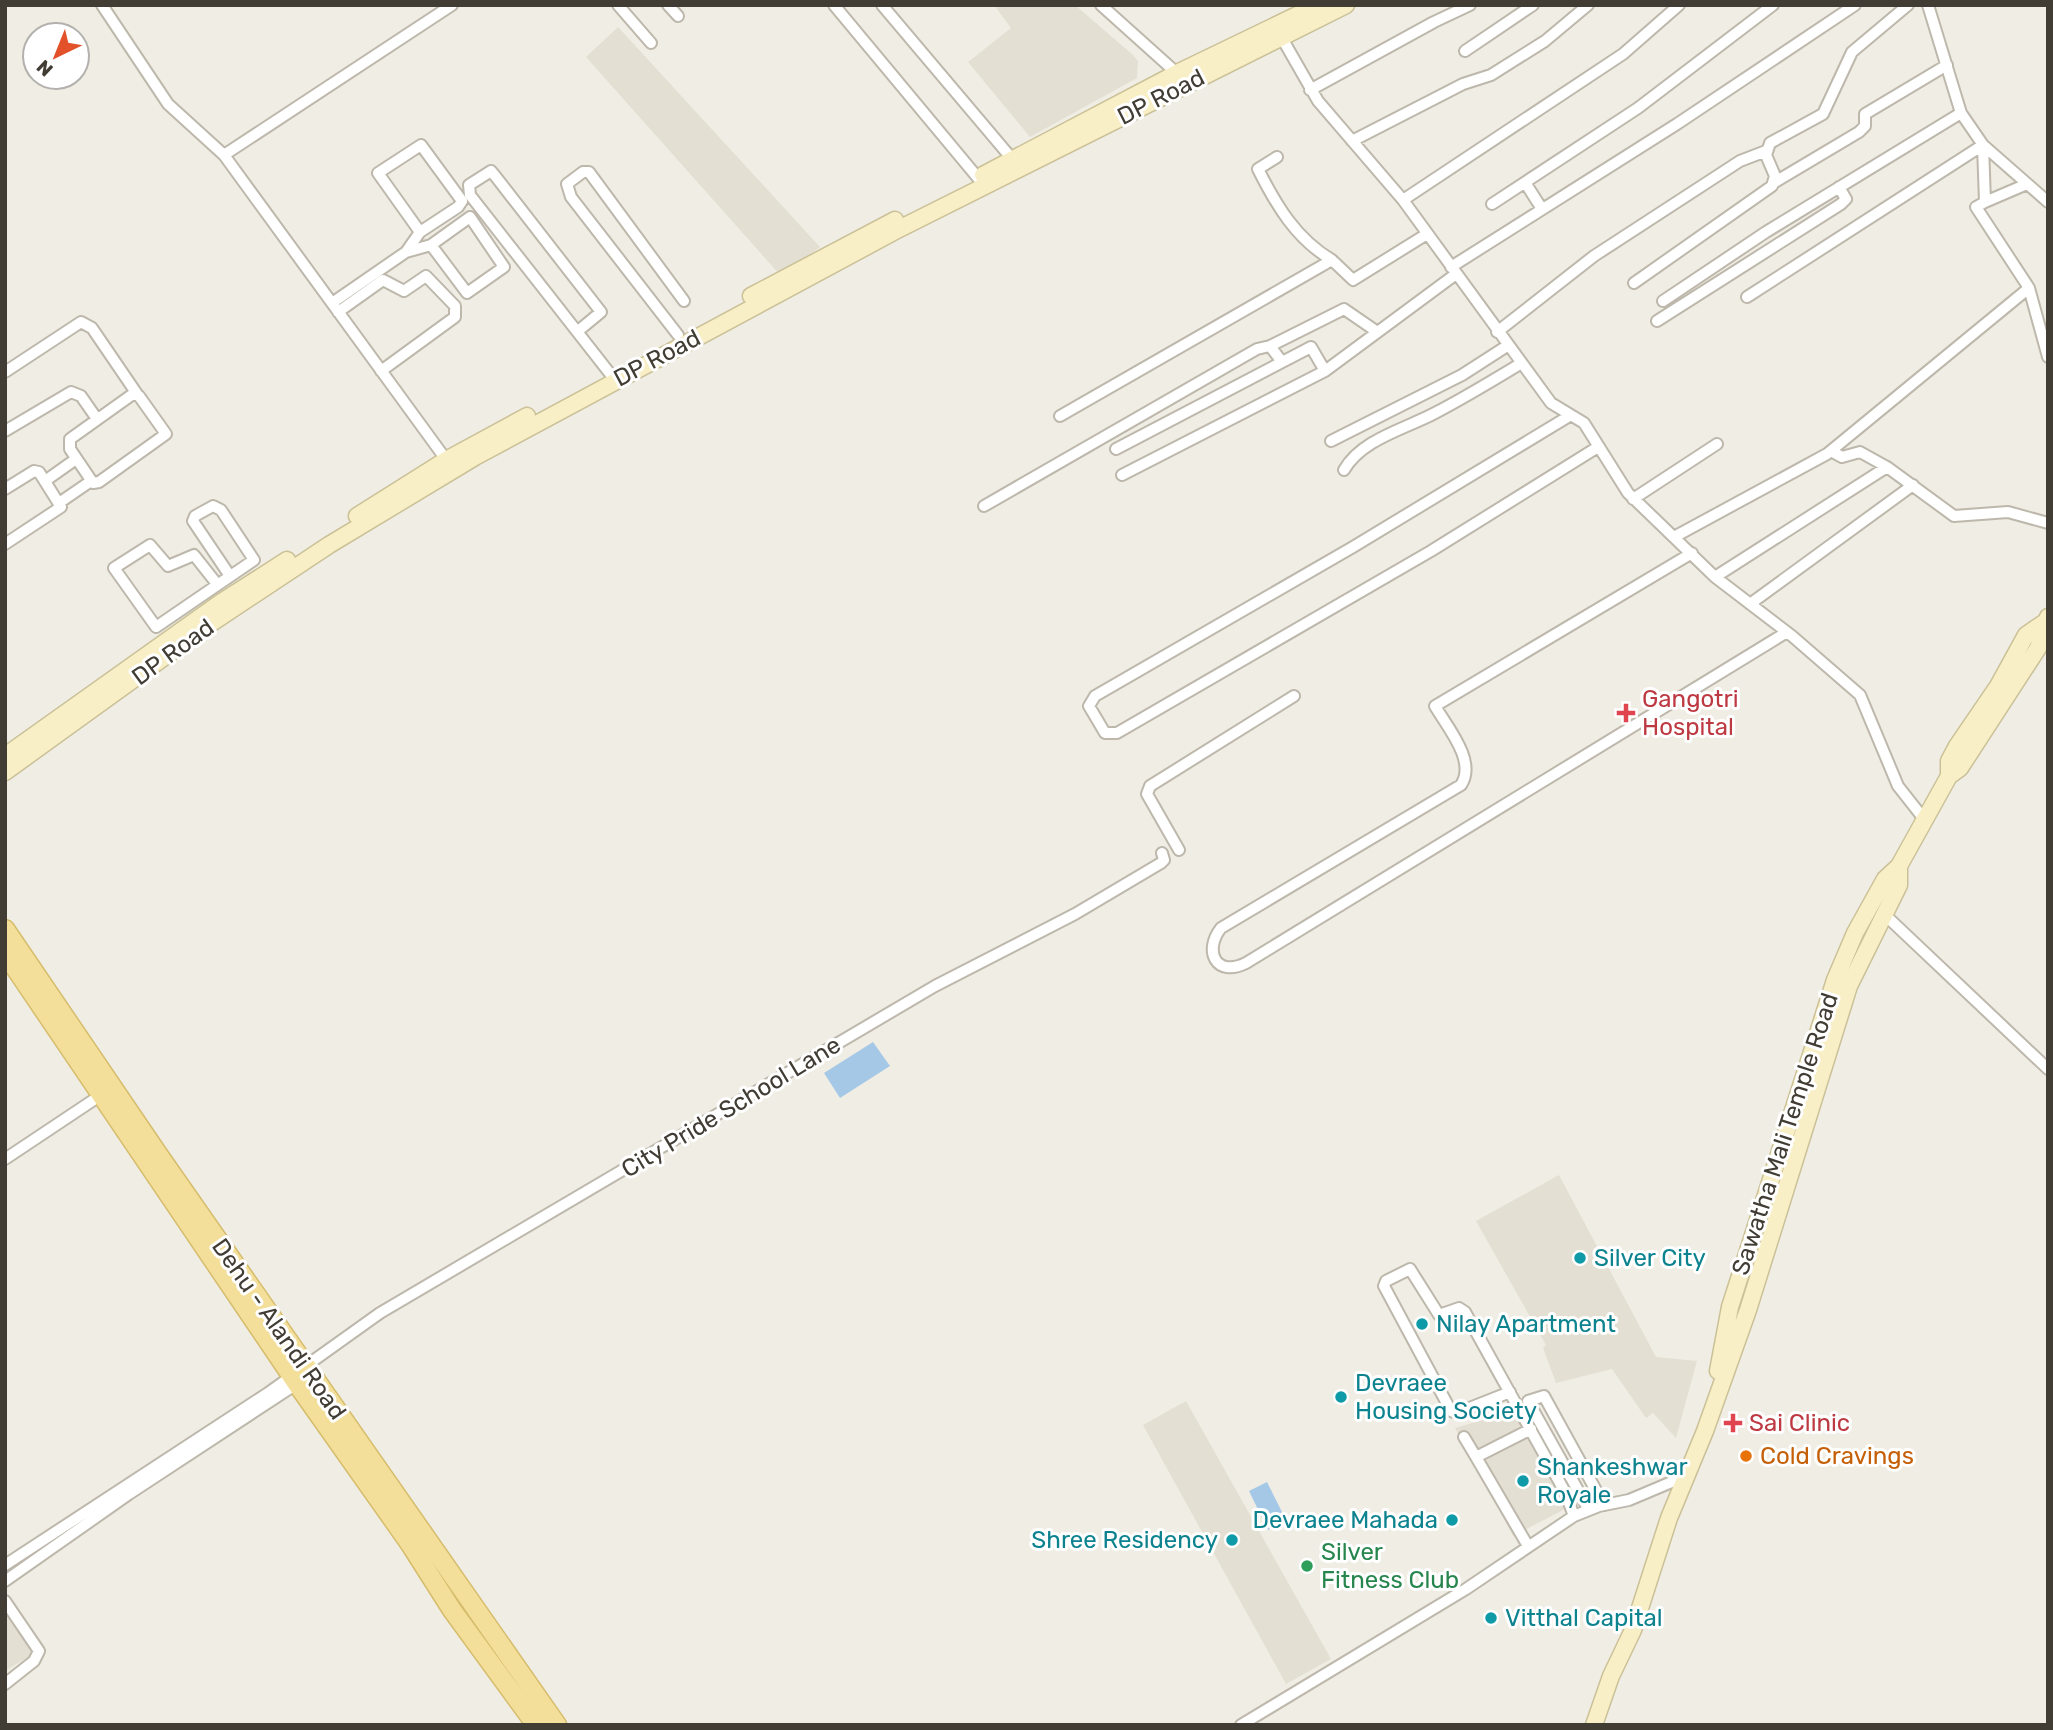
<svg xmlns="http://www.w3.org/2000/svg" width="2053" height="1730" viewBox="0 0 2053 1730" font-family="Rubik,sans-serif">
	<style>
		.residential { fill: #e3dfd3 }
		.water { fill: #a6c8e7 }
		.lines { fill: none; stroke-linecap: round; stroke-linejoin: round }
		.street-casing { stroke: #bdb8ab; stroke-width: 14 }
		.secondary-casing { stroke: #cbc198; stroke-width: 19 }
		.primary-casing { stroke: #d6bd6d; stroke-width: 21 }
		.street { stroke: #fff; stroke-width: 10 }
		.secondary { stroke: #f8efc6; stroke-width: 16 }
		.primary { stroke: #f3df9a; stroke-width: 18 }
		.health-dot { fill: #e0444e; stroke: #fff; stroke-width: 2.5 }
		.culture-dot { fill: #0f9aa8; stroke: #fff; stroke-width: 2.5 }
		.food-dot { fill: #e8710a; stroke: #fff; stroke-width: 2.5 }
		.leisure-dot { fill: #2e9e5b; stroke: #fff; stroke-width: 2.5 }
		.labels { text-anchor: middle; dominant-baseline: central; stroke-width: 6; stroke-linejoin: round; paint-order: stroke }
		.street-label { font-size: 24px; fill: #413d35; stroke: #fff }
		.health-label { font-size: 24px; fill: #be3a42; stroke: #fff; text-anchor: start }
		.culture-label { font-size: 24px; fill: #0d838f; stroke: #fff; text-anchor: start }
		.food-label { font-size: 24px; fill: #c56008; stroke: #fff; text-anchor: start }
		.leisure-label { font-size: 24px; fill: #27864d; stroke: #fff; text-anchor: start }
	</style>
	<rect width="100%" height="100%" fill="#f0ede4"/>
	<path class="residential" d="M 994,5 L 1075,5 L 1133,55 L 1138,61 L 1137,78 L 1030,137 L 968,62 L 1011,28 Z
		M 618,27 L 820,247 L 781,276 L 586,57 Z
		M 1559,1175 L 1656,1357 L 1697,1361 L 1676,1438 L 1653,1413 L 1646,1418 L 1612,1369 L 1556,1383 L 1543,1348 L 1546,1345 L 1476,1221 Z
		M 1186,1401 L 1331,1659 L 1286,1684 L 1143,1425 Z
		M 1514,1411 L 1567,1508 L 1513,1536 L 1455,1428 Z
		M 5,1595 L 41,1649 L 5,1671 Z"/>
	<path class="water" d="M 873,1042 L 890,1066 L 840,1098 L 824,1073 Z
		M 1267,1482 L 1286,1520 L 1268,1530 L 1249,1491 Z"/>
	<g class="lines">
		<g class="street-casing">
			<path id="street" d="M 102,5 L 168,104 L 224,155 L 450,465
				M 618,5 L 651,43
				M 668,5 L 678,16
				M 834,5 L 978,178
				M 882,5 L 1013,160
				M 1101,5 L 1180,76
				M 1928,5 L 1961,113 L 1983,145 L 2048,202
				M 1279,33 L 1318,101 L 1403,200 L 1551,403 L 1584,423 L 1628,493 L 1715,577 L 1792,636 L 1860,695 L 1898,786 L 1924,819
				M 1465,51 L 1533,5
				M 1310,90 L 1434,22 L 1470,5
				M 1352,141 L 1463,84 L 1491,75 L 1545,41 L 1588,5
				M 224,155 L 452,5
				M 1277,157 L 1258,169 C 1276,205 1296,239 1332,260
				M 1775,182 L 1859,132 L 1865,126 L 1865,114 L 1947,65
				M 1526,184 L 1542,209
				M 1403,200 L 1623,54 L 1679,5
				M 1985,202 L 2027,184
				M 1492,204 L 1638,108 L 1773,5
				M 406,252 L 420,232 L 458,207 L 462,201 L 421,145 L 378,173 L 420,232
				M 1451,267 L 1677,124 L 1855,5
				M 1634,283 L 1772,186 L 1775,176 L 1766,155 L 1770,143 L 1823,114 L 1852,52 L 1908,5
				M 2029,288 L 2048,357
				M 1747,297 L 1983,145
				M 1663,301 L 1766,232 L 1961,113
				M 332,303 L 406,252 L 431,245 L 470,217 L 504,267 L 467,293 L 431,245
				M 338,312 L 383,280 L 404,291 L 426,276 L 455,306 L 455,317 L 381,371
				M 1657,321 L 1841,204 L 1846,199 L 1839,187
				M 578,331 L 601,312 L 496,177 L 491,171 L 469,185 L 470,195 L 615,380
				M 1497,332 L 1594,256 L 1740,161 L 1766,151
				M 678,335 L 571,197 L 567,184 L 583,172 L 589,172 L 684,301
				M 1270,346 L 1344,309 L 1376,331
				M 1325,371 L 1456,274
				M 5,372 L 81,322 L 92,328 L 137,394
				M 133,394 L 139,396 L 166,434 L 99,482 L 93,483 L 70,449 L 70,439 Z
				M 1571,415 L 1353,547 L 1095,696 L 1089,706 L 1105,733 L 1117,733 L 1431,551 L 1598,447
				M 1060,416 L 1332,260 L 1353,280 L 1427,234
				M 5,431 L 71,392 L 81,396 L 97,419
				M 1331,441 L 1462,375 L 1507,346
				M 1116,449 L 1311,347 L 1325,371 L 1122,475
				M 1831,451 L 1842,457 L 1860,452 L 1887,467
				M 1344,470 C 1362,439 1405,429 1435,413 C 1464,398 1492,381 1520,364
				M 45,481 L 76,459
				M 5,489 L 34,471 L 39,472 L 61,507 L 5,544
				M 1633,499 L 1717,444
				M 59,503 L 91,481
				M 984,506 L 1257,349 L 1270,346 L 1282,362
				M 1674,537 L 1827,454 L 2029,288 L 1976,207 L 1985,202 L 1983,145
				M 1692,553 L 1435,706 C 1447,727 1477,761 1461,785 L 1221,928 C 1203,951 1216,978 1246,963 L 1787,632
				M 1715,577 L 1887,467 L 1954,516 L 2008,512 L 2048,523
				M 217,584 L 194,555 L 168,566 L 150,545 L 114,568 L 156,627 L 254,560 L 221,510 L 213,506 L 195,516 L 193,521 L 230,576
				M 1750,604 L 1913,485
				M 1179,850 L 1147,794 L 1150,786 L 1294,696
				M 1883,913 L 2048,1069
				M 5,1159 L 101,1095
				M 1510,1392 L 1457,1413 L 1451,1411 L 1384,1286 L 1386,1281 L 1410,1269 L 1439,1315 L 1459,1308 L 1465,1312 L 1565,1492 L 1574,1516
				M 1464,1437 L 1476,1457
				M 1589,1510 L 1528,1401 L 1544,1396 L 1604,1505
				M 1528,1546 L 1476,1457 L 1531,1429
				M 5,1565 L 268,1393 L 380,1313 L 935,986 L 1075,914 L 1161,863 L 1164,860 L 1162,853
				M 5,1581 L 129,1494 L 301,1381
				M 5,1601 L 39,1651 L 34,1661 L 5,1684
				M 1241,1725 L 1466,1589 L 1574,1516 L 1599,1506 L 1629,1500 L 1686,1476"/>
		</g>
		<g class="secondary-casing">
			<path id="secondary" d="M 983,175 L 1177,73 L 1318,5
				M 751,296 L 895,220
				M 357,516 L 446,460 L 527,416
				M 5,756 L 220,603 L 287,560
				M 5,772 L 210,624 L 329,545 L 475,457 L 899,229 L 1346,5
				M 1949,776 L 1949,761 L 1957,746 L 1998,686 L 2026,635 L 2045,622
				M 1718,1371 L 1730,1307 L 1835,980 L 1855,933 L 1885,879 L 1899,866 L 1949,776 L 1960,768 L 2038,648 L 2048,617
				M 1594,1725 L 1611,1676 L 1633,1630 L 1669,1518 L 1705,1431 L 1748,1310 L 1849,986 L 1899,885 L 1899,866"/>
		</g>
		<g class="primary-casing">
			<path id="primary" d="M 5,929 L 160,1157 L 557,1725
				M 5,953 L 297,1384 L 410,1544 L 452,1610 L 536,1725"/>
		</g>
		<use href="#street" class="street"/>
		<use href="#secondary" class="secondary"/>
		<use href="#primary" class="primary"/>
	</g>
	<g class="health-dot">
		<path d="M1622.5 702.5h7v7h7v7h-7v7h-7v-7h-7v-7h7z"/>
		<path d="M1729.5 1412.5h7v7h7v7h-7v7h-7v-7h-7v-7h7z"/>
	</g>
	<g class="culture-dot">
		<circle cx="1580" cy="1258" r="7"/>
		<circle cx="1422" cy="1324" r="7"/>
		<circle cx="1341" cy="1397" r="7"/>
		<circle cx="1523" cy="1481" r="7"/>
		<circle cx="1452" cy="1520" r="7"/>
		<circle cx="1232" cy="1540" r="7"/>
		<circle cx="1491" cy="1618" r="7"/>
	</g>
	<circle class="food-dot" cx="1746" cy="1456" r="7"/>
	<circle class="leisure-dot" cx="1307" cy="1566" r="7"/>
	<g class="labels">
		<g class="street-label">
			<text transform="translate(1161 97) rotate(-27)">DP Road</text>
			<text transform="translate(657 358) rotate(-28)">DP Road</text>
			<text transform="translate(173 652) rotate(-36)">DP Road</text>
			<text transform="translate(731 1107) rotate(-31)">City Pride School Lane</text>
			<text transform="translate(1785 1134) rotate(-72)">Sawatha Mali Temple Road</text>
			<text transform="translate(279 1329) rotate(55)">Dehu - Alandi Road</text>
		</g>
		<g class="health-label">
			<text x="1642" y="699">Gangotri<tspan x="1642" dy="28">Hospital</tspan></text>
			<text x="1749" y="1423">Sai Clinic</text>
		</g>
		<g class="culture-label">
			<text x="1594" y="1258">Silver City</text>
			<text x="1436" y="1324">Nilay Apartment</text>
			<text x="1355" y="1383">Devraee<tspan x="1355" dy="28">Housing Society</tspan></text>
			<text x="1537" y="1467">Shankeshwar<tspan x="1537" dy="28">Royale</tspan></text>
			<text x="1438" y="1520" text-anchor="end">Devraee Mahada</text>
			<text x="1218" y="1540" text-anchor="end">Shree Residency</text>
			<text x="1505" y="1618">Vitthal Capital</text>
		</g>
		<g class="food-label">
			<text x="1760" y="1456">Cold Cravings</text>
		</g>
		<g class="leisure-label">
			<text x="1321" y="1552">Silver<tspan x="1321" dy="28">Fitness Club</tspan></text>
		</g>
	</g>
	<rect width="2053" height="1730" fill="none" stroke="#413d35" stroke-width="14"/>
	<g transform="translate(56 56) rotate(223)"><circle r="33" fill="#ffffff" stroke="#b3b1ae" stroke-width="2"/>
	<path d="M0-5L12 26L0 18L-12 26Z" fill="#e25129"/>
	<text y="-10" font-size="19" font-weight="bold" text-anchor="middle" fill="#413d35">N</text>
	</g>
</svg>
